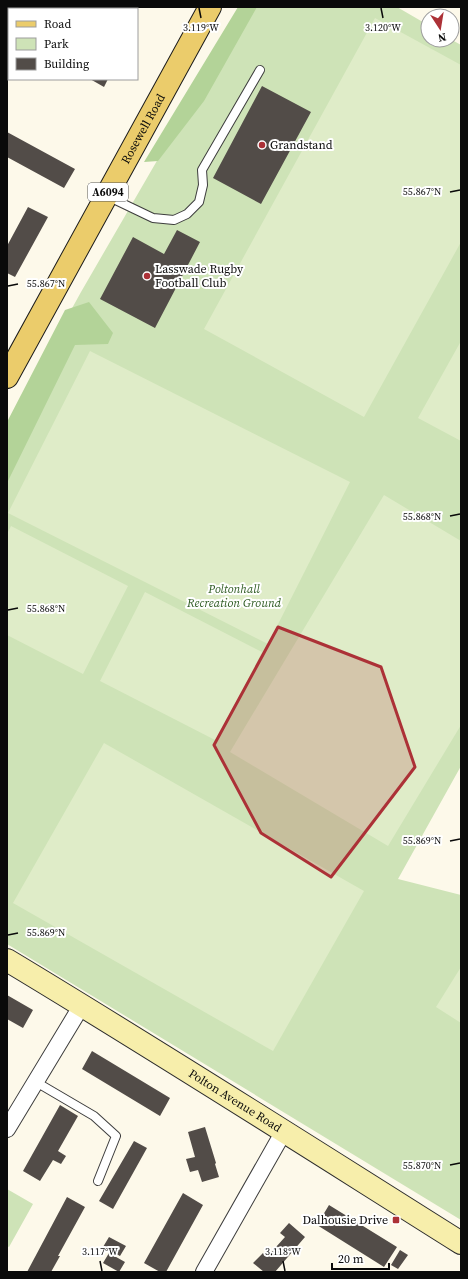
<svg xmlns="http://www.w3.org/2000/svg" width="468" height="1279" viewBox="0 0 468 1279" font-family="'Source Serif 4',serif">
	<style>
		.green { fill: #cee3b7 }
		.forest { fill: #b3d398 }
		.pitch { fill: #dfecc8 }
		.building { fill: #524c48 }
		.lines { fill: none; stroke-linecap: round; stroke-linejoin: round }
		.lane-casing { stroke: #3d3d3d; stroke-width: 10 }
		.street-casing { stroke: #3d3d3d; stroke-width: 18 }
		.secondary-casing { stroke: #2c2c2c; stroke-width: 24 }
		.primary-casing { stroke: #1b1b1b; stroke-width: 24 }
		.lane { stroke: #fff; stroke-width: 8 }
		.street { stroke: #fff; stroke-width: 16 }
		.secondary { stroke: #f7eeab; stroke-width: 22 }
		.primary { stroke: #ebcc6b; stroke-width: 22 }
		.marked { fill: #ac3137; fill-opacity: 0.2; stroke: #ac3137; stroke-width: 3; stroke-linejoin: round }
		.ticks { fill: none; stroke: #0a0a0a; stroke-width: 1.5 }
		.poi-dot { fill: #ac3137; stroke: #fff; stroke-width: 1.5 }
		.labels { text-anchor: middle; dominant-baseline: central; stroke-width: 4; stroke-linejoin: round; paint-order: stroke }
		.shield { fill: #fff; stroke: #545454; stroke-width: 1 }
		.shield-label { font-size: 11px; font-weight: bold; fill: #0a0a0a }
		.street-label { font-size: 12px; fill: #0a0a0a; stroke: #fff }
		.poi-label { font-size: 12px; fill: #0a0a0a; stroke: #fff; text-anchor: start }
		.park-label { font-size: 12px; font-style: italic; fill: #2e5b22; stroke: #fff }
		.ticks-label { font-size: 10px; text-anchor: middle; fill: #0a0a0a; stroke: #fff; stroke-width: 4; stroke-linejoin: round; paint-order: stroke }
	</style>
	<rect width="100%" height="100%" fill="#fdf9ea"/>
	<path class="green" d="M 246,7 L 397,7 L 428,25 L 428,40 L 452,40 L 461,45 L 461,766 L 398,879 L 461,895 L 461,1220 L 7,944 L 7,426 L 81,292 Z
		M 7,1189 L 33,1204 L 9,1247 L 7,1246 Z"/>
	<path class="forest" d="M 238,7 L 257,7 L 204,101 L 158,161 L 144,162 Z
		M 89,302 L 113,333 L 108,344 L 75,345 L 7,483 L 7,422 L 65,310 Z"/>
	<path class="pitch" d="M 375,18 L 461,65 L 461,242 L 364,417 L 204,329 Z
		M 461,341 L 461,441 L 418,418 Z
		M 90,351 L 350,482 L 268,644 L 8,513 Z
		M 384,495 L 461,541 L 461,725 L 388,846 L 230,752 Z
		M 11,526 L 128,586 L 83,674 L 7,635 L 7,534 Z
		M 145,592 L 262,652 L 217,741 L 100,681 Z
		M 104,743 L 364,891 L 273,1051 L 13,903 Z
		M 461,967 L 461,1023 L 436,1007 Z"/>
	<path class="building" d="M 90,79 L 108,79 L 104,87 Z
		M 262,86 L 311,112 L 261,204 L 213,178 Z
		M 7,132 L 75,169 L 64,188 L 7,157 Z
		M 28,207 L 48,217 L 15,277 L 7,273 L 7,246 Z
		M 177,230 L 200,242 L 155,328 L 100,299 L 133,237 L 164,254 Z
		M 7,995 L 33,1010 L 23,1028 L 7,1019 Z
		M 92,1051 L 170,1098 L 160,1116 L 82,1069 Z
		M 60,1105 L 78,1116 L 58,1151 L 66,1156 L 61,1164 L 53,1160 L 40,1181 L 23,1171 Z
		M 205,1127 L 216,1163 L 215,1164 L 219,1177 L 202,1182 L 198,1170 L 190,1172 L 186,1159 L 195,1157 L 188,1132 Z
		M 134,1141 L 147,1148 L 113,1209 L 99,1201 Z
		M 183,1193 L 203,1205 L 166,1272 L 160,1272 L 144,1263 Z
		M 67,1197 L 85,1207 L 58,1256 L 60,1256 L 51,1272 L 27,1272 Z
		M 329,1205 L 397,1247 L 384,1267 L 317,1225 Z
		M 289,1223 L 305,1237 L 275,1272 L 264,1272 L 253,1263 L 263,1253 L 267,1257 L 285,1237 L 280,1233 Z
		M 109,1237 L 126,1246 L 120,1256 L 103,1247 Z
		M 400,1250 L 408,1255 L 398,1269 L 391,1265 Z
		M 109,1253 L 125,1262 L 119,1272 L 103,1263 Z"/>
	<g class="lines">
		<g class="lane-casing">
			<path id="lane" d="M 107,196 L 153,218 L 174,220 L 187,214 L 199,202 L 203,185 L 202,170 L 260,70
				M 36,1082 L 94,1116 L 116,1136 L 98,1181"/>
		</g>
		<g class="street-casing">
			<path id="street" d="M 7,1129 L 82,1005
				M 204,1272 L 284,1131"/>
		</g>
		<g class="secondary-casing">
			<g id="secondary">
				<path id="s1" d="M 7,960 C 160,1052 310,1148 461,1243"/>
			</g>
		</g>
		<g class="primary-casing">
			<g id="primary">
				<path id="s2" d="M 7,377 L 210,7"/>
			</g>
		</g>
		<use href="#lane" class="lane"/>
		<use href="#street" class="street"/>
		<use href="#secondary" class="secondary"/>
		<use href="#primary" class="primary"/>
	</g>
	<path class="marked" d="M 278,627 L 381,667 L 415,767 L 331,877 L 261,833 L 214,745 Z"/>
	<path class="ticks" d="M 199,8 L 201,18M 381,8 L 383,18M 450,192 L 460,190M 8,286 L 18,284M 450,516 L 460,514M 8,610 L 18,608M 450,841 L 460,839M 8,935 L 18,933M 450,1165 L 460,1163M 100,1261 L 102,1271M 283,1261 L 285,1271"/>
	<g class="poi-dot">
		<circle cx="262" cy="145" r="4"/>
		<circle cx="147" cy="276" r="4"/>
		<rect x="392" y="1216" width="8" height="8" rx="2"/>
	</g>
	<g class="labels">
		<rect class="shield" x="88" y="183" width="40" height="18" rx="3"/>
		<g class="shield-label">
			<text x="108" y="192">A6094</text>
		</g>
		<g class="street-label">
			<text stroke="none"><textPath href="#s2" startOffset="283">Rosewell Road</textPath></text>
			<text stroke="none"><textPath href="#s1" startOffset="268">Polton Avenue Road</textPath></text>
		</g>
		<g class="poi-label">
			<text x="270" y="145">Grandstand</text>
			<text x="155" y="269">Lasswade Rugby<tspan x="155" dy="14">Football Club</tspan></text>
			<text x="388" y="1220" text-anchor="end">Dalhousie Drive</text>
		</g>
		<g class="park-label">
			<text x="234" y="589">Poltonhall<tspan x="234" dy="14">Recreation Ground</tspan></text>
		</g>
	</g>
	<g class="ticks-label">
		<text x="201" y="31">3.119°W</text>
		<text x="383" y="31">3.120°W</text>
		<text x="422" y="195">55.867°N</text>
		<text x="46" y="287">55.867°N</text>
		<text x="422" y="520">55.868°N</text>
		<text x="46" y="612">55.868°N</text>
		<text x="422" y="844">55.869°N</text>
		<text x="46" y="936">55.869°N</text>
		<text x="422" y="1169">55.870°N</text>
		<text x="100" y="1255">3.117°W</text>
		<text x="283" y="1255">3.118°W</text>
	</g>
	<rect width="468" height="1279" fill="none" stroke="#0a0a0a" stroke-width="16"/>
	<rect x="8" y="8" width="130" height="72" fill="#ffffff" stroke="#9d9d9d"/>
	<rect x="16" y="21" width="20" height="6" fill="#ebcc6b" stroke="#9d9d9d"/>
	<text x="44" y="28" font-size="12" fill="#0a0a0a">Road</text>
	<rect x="16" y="38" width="20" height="12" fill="#cee3b7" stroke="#9d9d9d"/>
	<text x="44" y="48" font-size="12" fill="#0a0a0a">Park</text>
	<rect x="16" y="58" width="20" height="12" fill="#524c48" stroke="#9d9d9d"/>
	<text x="44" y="68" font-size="12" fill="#0a0a0a">Building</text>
	<g transform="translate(440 28) rotate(168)"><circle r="19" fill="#ffffff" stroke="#9d9d9d"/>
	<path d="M0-3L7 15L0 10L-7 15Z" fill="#ac3137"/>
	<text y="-6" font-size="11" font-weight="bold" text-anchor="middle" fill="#0a0a0a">N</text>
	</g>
	<path d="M332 1263v6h57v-6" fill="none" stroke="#0a0a0a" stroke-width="2"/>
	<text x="338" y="1263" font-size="12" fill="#0a0a0a" stroke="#ffffff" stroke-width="3" paint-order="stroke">20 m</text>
</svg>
